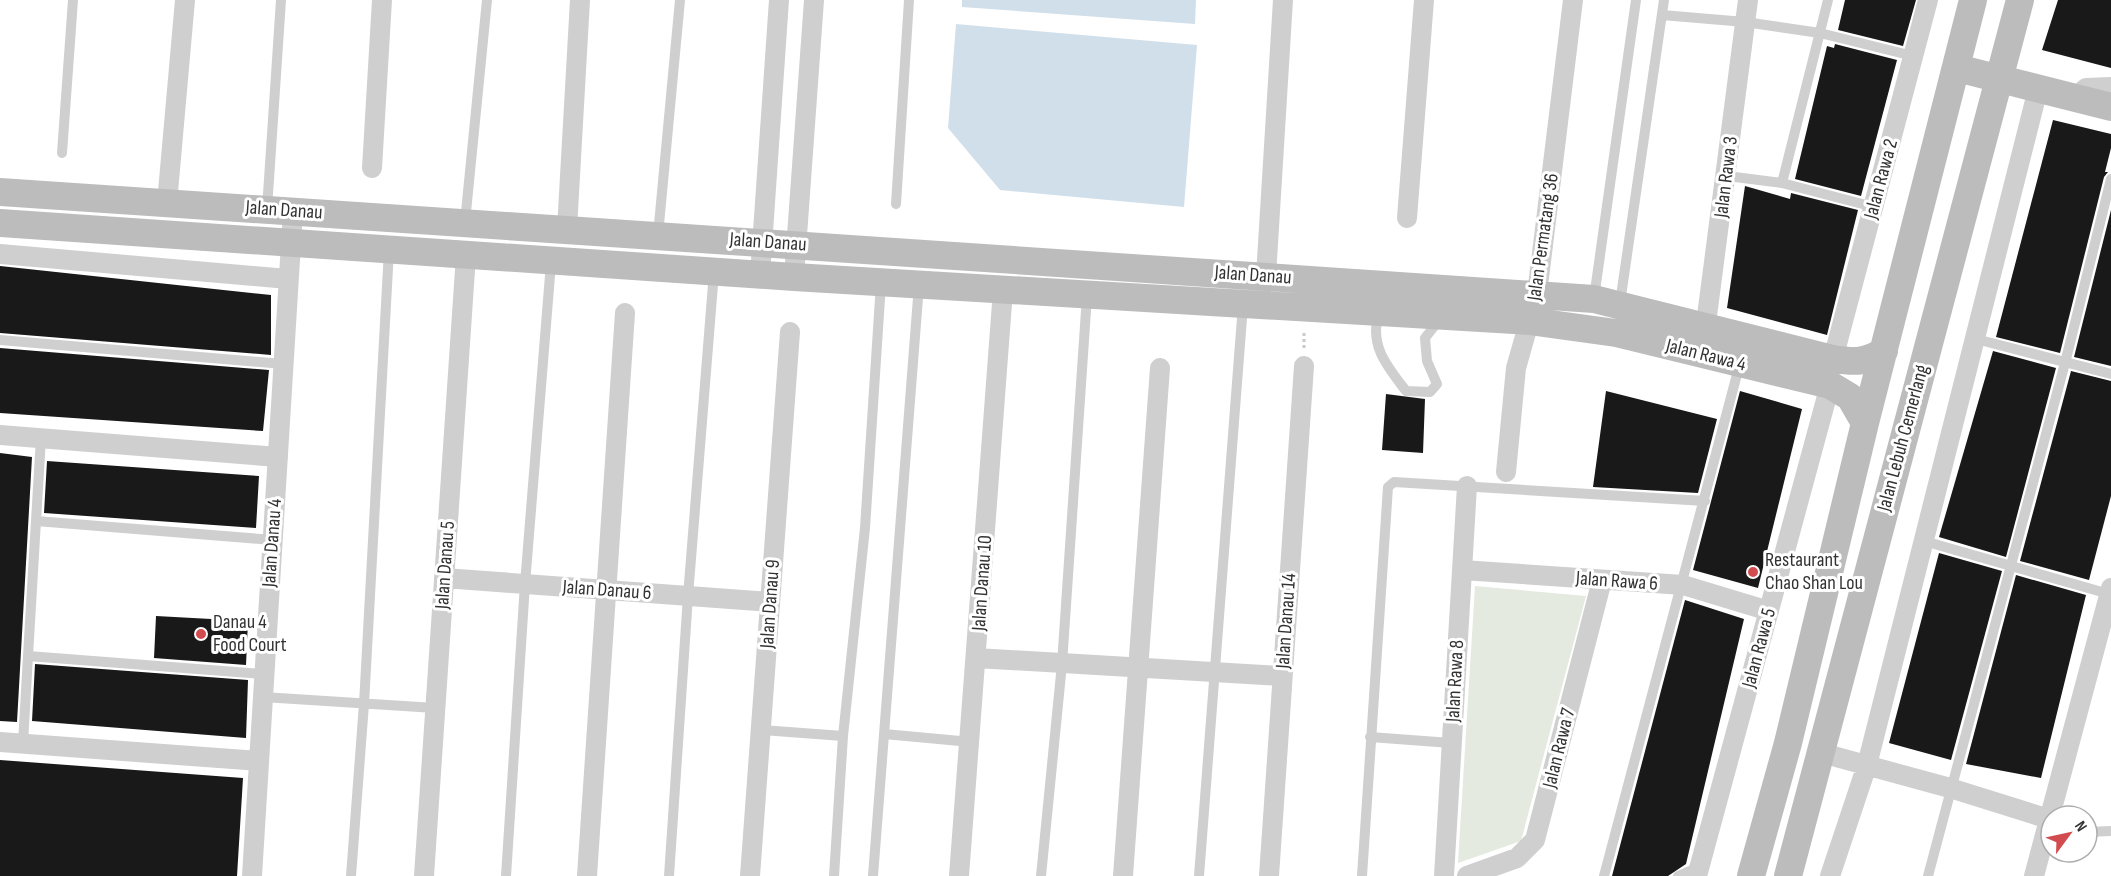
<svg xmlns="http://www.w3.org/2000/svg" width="2111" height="876" viewBox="0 0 2111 876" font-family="'Sofia Sans Condensed',sans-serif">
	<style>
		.green { fill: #e4eadf }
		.water { fill: #d1dfea }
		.building { fill: #191919 }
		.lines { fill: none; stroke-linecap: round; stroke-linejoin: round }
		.path { stroke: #c9c9c9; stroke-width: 3; stroke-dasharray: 3 3; stroke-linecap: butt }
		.lane { stroke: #cfcfcf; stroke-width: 10 }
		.street { stroke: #cfcfcf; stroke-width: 20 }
		.secondary { stroke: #bcbcbc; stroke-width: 28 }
		.poi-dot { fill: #d24c4f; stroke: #fff; stroke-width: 2 }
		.labels { text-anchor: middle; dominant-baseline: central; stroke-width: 6; stroke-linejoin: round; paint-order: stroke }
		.street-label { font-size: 20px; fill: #323232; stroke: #fff }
		.poi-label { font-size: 20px; fill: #323232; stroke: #fff; text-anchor: start }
	</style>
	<rect width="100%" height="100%" fill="#fff"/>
	<path class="green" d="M 1475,586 L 1586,596 L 1521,841 L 1458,863 Z"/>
	<path class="water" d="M 962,0 L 1196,0 L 1195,24 L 962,7 Z
		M 956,24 L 1197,45 L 1184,207 L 1000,190 L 948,128 Z"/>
	<path class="building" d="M 1845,0 L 1916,0 L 1903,46 L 1838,30 Z
		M 2058,0 L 2111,0 L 2111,68 L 2042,50 Z
		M 1835,44 L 1897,60 L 1861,196 L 1795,179 L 1827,46 L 1834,48 Z
		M 2053,120 L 2111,134 L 2111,148 L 2105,172 L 2108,172 L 2104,177 L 2060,353 L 1996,337 Z
		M 1745,186 L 1790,199 L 1791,193 L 1858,210 L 1827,335 L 1727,308 Z
		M 2111,210 L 2111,366 L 2074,357 Z
		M 0,266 L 271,295 L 271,355 L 0,333 Z
		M 0,348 L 269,370 L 263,431 L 0,413 Z
		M 1993,351 L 2056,368 L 2006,557 L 1939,537 Z
		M 2071,371 L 2111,381 L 2111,496 L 2089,580 L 2020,561 Z
		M 1606,391 L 1717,419 L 1698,493 L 1593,487 Z
		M 1740,391 L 1802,409 L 1758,588 L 1693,570 Z
		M 1386,394 L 1425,399 L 1423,453 L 1382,450 Z
		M 0,453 L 32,457 L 17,722 L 0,721 Z
		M 47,461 L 259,476 L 256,528 L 44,513 Z
		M 1939,553 L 2002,571 L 1951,760 L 1889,743 Z
		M 2016,575 L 2086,595 L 2041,778 L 1966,764 Z
		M 1685,600 L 1744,619 L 1686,864 L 1668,876 L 1612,876 Z
		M 156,616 L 248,621 L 246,665 L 154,658 Z
		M 35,664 L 248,680 L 246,738 L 32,721 Z
		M 0,760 L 243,778 L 237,876 L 0,876 Z"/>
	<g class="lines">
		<path class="path" d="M 1304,348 L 1304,331"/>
		<path class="lane" d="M 1828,0 L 1782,183 L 1874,207
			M 1662,15 L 1745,22 L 1820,33 L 1913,56
			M 62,153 L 73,0
			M 1727,176 L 1782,183
			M 896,204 L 909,0
			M 267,209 L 281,0
			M 465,222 L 487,0
			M 658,235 L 680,0
			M 1594,298 L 1636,0
			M 1620,303 L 1664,0
			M 1378,315 C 1370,347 1387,366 1406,391 L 1430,392 L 1437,384 L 1427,361 L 1425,338 L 1440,319
			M 1976,339 L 2111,374
			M 0,340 L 283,364
			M 36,521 L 41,438
			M 1924,541 L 2109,594
			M 264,674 L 28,656 L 36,521 L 273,540
			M 263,697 L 435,708
			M 761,730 L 843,736
			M 884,734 L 971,742
			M 1370,737 L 1451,743
			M 23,743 L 28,656
			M 2087,832 L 2111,831
			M 351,876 L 364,704 L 389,250
			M 506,876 L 525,584 L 551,263
			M 669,876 L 688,596 L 714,272
			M 834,876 L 843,736 L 865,528 L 881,283
			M 873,876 L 919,285
			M 1041,876 L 1062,664 L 1087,296
			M 1199,876 L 1243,305
			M 1362,876 L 1388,487 L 1394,482 L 1705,501
			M 1604,876 L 1740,363
			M 1678,876 L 1699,867
			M 1928,876 L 2065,363 L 2111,179"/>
		<path class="street" d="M 2075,98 L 2086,88 L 2111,87
			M 372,168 L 382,0
			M 167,203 L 185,0
			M 1407,218 L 1424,0
			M 567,229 L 580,0
			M 0,254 L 288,279
			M 760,275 L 779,0
			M 1266,276 L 1283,0
			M 794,277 L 814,0
			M 1704,339 L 1748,0
			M 1833,359 L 1928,0
			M 0,435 L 278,457
			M 1506,472 L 1516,368 L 1537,294 L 1573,0
			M 1462,570 L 1683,585 L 1769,611
			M 444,578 L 770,602
			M 976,658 L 1282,676
			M 0,742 L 259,761
			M 1822,753 L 1950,788 L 2049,819
			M 252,876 L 293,211
			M 424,876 L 466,255
			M 587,876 L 625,313
			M 750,876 L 790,332
			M 959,876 L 1003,290
			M 1123,876 L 1160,368
			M 1269,876 L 1304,366
			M 1444,876 L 1467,486
			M 1467,876 L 1517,858 L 1535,840 L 1602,580
			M 1697,876 L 1830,385
			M 1830,876 L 1867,765 L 2038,89
			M 2034,876 L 2111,588"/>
		<path class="secondary" d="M 1957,68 L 2111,107
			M 0,192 L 1594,299 L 1833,359 C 1854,362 1866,363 1884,351
			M 0,223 L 794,277 L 1529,321 L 1616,333 L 1830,385 L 1850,397 L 1865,423
			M 1751,876 L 1788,743 L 1865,423 L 1973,0
			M 1788,876 L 2020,0"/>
	</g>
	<g class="poi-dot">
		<circle cx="1753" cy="572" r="6"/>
		<circle cx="201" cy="634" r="6"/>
	</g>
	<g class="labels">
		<g class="street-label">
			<text transform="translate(1726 177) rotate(-83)">Jalan Rawa 3</text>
			<text transform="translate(1881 179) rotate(-75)">Jalan Rawa 2</text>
			<text transform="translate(284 210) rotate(4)">Jalan Danau</text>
			<text transform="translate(1543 237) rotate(-82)">Jalan Permatang 36</text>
			<text transform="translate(768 242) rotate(4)">Jalan Danau</text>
			<text transform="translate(1253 275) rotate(4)">Jalan Danau</text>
			<text transform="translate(1706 355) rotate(14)">Jalan Rawa 4</text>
			<text transform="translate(1903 438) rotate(-75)">Jalan Lebuh Cemerlang</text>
			<text transform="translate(272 543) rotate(-86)">Jalan Danau 4</text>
			<text transform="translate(445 565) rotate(-86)">Jalan Danau 5</text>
			<text transform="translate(1617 581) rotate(4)">Jalan Rawa 6</text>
			<text transform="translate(982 583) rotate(-86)">Jalan Danau 10</text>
			<text transform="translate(607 590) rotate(4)">Jalan Danau 6</text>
			<text transform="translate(770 604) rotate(-86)">Jalan Danau 9</text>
			<text transform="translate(1286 621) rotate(-86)">Jalan Danau 14</text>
			<text transform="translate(1759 648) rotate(-75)">Jalan Rawa 5</text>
			<text transform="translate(1455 681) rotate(-87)">Jalan Rawa 8</text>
			<text transform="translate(1559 748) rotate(-76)">Jalan Rawa 7</text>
		</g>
		<g class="poi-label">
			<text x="1765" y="560">Restaurant<tspan x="1765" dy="23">Chao Shan Lou</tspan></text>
			<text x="213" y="622">Danau 4<tspan x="213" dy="23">Food Court</tspan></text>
		</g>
	</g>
	<g transform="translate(2069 834) rotate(57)"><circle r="28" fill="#ffffff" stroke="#adadad" stroke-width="1.5"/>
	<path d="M0-4.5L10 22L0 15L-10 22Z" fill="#d24c4f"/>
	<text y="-9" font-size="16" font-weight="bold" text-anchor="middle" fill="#323232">N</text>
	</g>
</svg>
